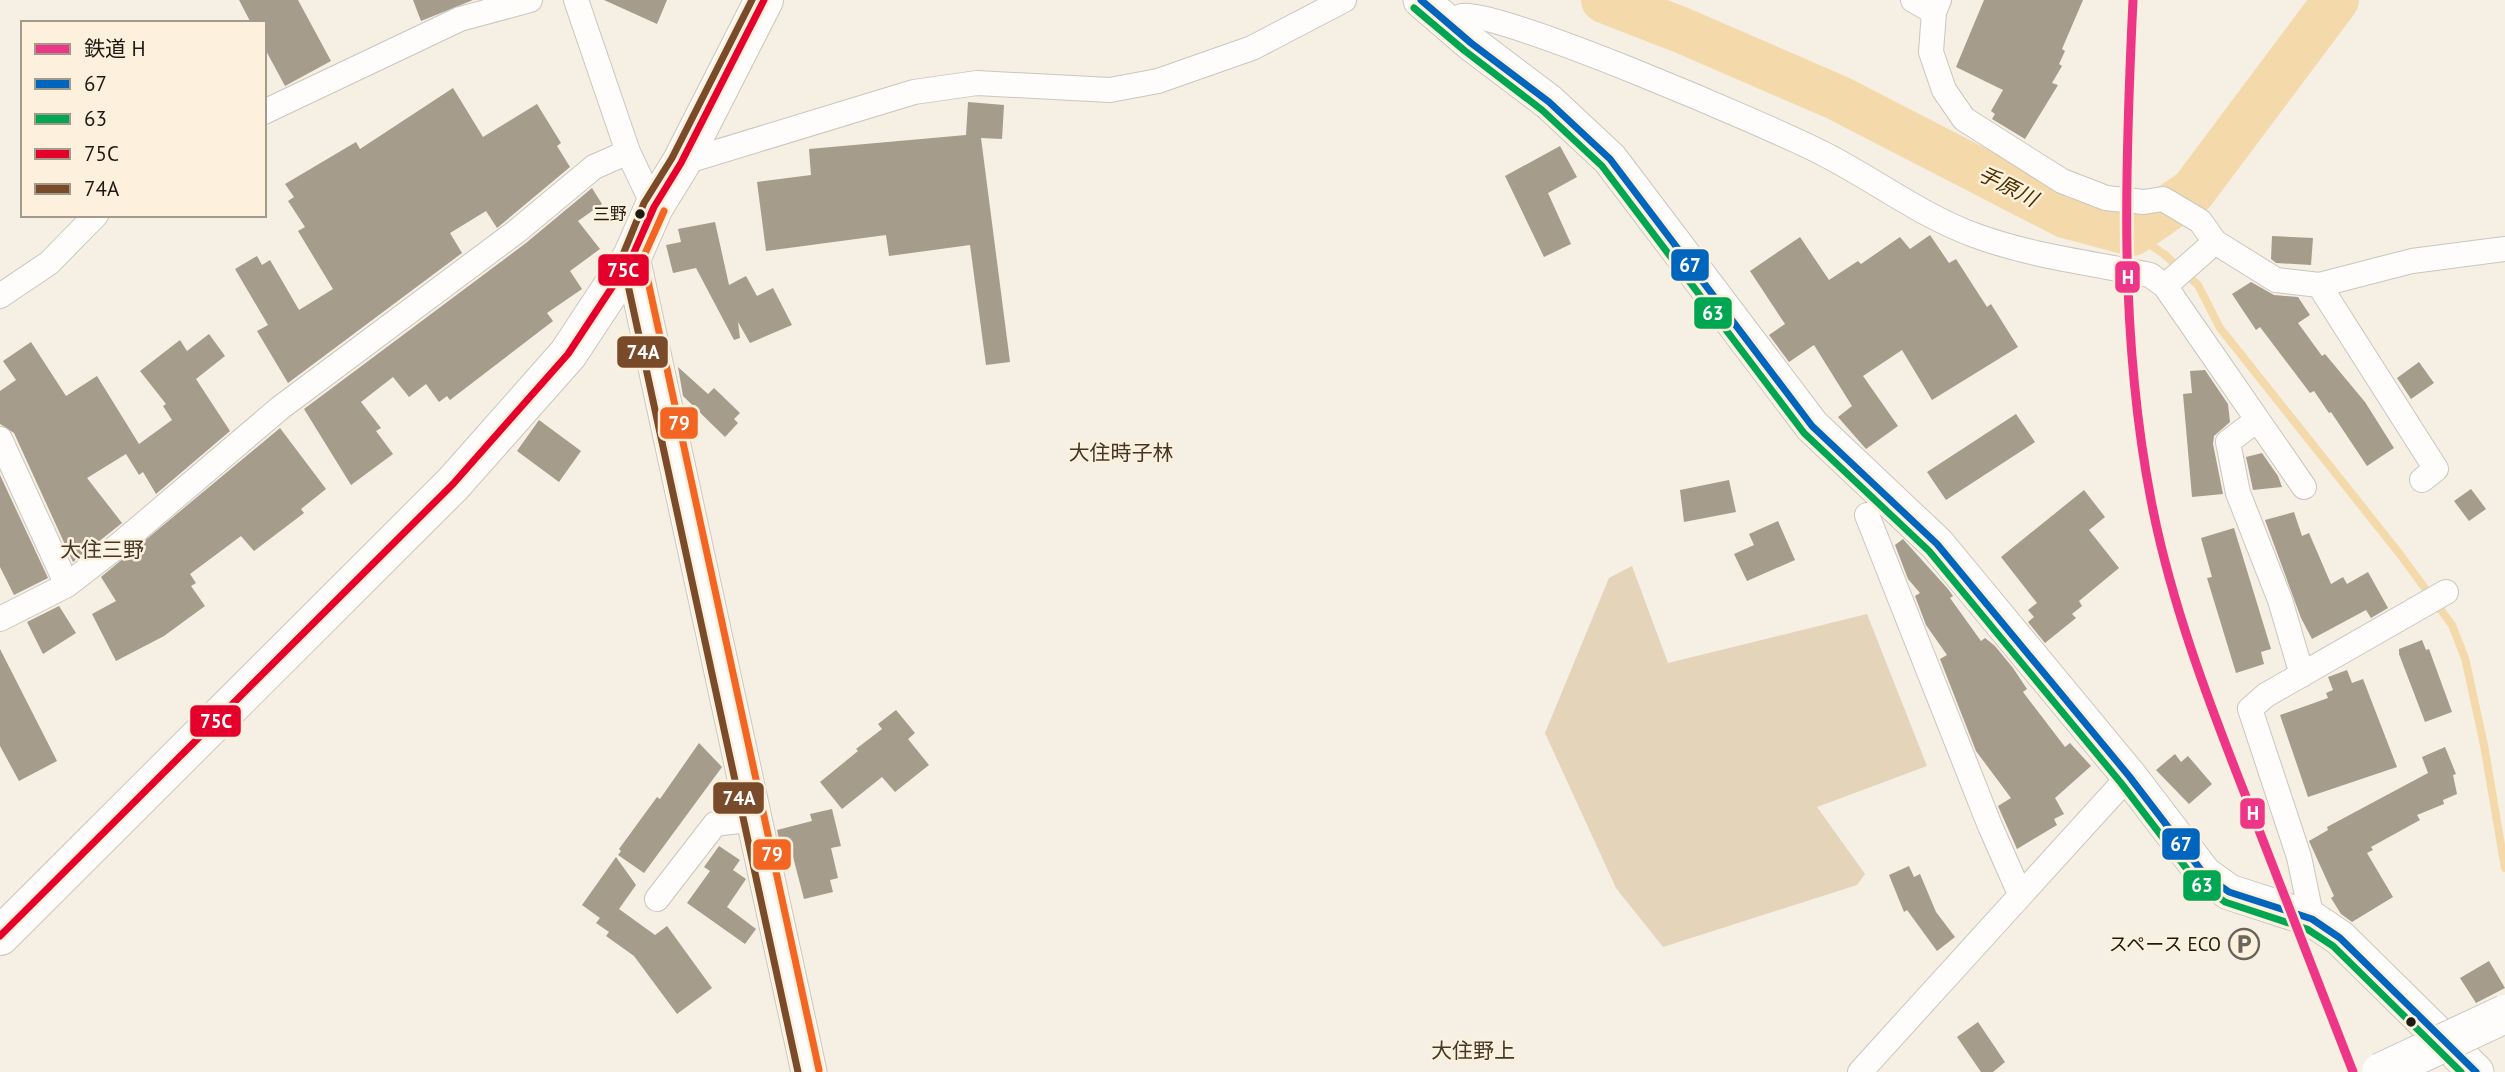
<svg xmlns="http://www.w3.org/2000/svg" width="2505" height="1072" viewBox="0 0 2505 1072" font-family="'PT Sans','Noto Sans JP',sans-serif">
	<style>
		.green { fill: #e4d4b9 }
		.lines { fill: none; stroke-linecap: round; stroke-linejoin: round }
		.stream { stroke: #f4d9ab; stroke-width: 8 }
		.river { stroke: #f4d9ab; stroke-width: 46 }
		.building { fill: #a59c8b }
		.street-casing { stroke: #cbc6be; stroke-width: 26 }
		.secondary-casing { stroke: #cbc6be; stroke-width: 37 }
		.primary-casing { stroke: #cbc6be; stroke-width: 40 }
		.street { stroke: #fefdfb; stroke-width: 24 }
		.secondary { stroke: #fefdfb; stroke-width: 35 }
		.primary { stroke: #fefdfb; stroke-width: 38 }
		.highway-bridge-casing { stroke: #cbc6be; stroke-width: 40; stroke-linecap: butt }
		.highway-bridge { stroke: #fefdfb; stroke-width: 38 }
		.bus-1-casing { stroke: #fdf0dc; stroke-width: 12 }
		.bus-2-casing { stroke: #fdf0dc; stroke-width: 12 }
		.bus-3-casing { stroke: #fdf0dc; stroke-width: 12 }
		.bus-4-casing { stroke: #fdf0dc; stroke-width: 12 }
		.bus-5-casing { stroke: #fdf0dc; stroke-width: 12 }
		.bus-1 { stroke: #0065bd; stroke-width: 7 }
		.bus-2 { stroke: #00a651; stroke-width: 7 }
		.bus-3 { stroke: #e4002b; stroke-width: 7 }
		.bus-4 { stroke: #7a4b2a; stroke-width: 7 }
		.bus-5 { stroke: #f26522; stroke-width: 7 }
		.rail-1-casing { stroke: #fdf0dc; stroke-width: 14 }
		.rail-1 { stroke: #ee3689; stroke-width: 9 }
		.bus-dot { fill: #1e1a13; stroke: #fdf0dc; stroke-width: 2.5 }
		.labels { text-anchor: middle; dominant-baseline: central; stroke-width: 5; stroke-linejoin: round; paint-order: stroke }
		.bus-label { font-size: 17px; fill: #1e1a13; stroke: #fdf0dc; text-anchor: end }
		.poi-label { font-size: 19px; fill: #1e1a13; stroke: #fdf0dc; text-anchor: end }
		.water-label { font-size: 21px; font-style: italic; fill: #483100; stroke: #fdf0dc }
		.neighbourhood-label { font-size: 21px; fill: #423828; stroke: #fdf0dc }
		.line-badge { stroke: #fdf0dc; stroke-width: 2.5 }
		.badge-label { font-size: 19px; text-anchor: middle; font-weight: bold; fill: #fff }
	</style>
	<rect width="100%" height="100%" fill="#f5efe4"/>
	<path class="green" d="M 1632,566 L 1668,663 L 1867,614 L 1927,766 L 1817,807 L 1865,874 L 1857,885 L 1663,947 L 1616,888 L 1545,733 L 1609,578 Z"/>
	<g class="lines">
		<path class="stream" d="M 2132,233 L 2164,254 L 2198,285 L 2220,328 L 2399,553 L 2452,625 L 2465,658 L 2484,745 L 2505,868"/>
		<path class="river" d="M 1604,0 L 1681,30 L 1838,98 L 2065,215 L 2132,233 L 2193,191 L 2336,0"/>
	</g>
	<path class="building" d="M 239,0 L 298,0 L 331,61 L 285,86 L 264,47 L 264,23 L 251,23 Z
		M 413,0 L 473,0 L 421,21 Z
		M 604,0 L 667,0 L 657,24 Z
		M 1984,0 L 2083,0 L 2062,49 L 2065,51 L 2059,64 L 2062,66 L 2052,83 L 2058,85 L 2025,139 L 1992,119 L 1995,114 L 1991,111 L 2003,90 L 1956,67 Z
		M 453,88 L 483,137 L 537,104 L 561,143 L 557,146 L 570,167 L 497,228 L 486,211 L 450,233 L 462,253 L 288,383 L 257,331 L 268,325 L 235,269 L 257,256 L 262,265 L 270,260 L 299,310 L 333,289 L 298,231 L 305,227 L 288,201 L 294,197 L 285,184 L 356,142 L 360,149 Z
		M 968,102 L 1004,105 L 1002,139 L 981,138 L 1010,362 L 986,365 L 970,245 L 889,256 L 886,235 L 766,251 L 757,182 L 811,175 L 809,149 L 966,135 Z
		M 1560,146 L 1577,177 L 1548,193 L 1571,244 L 1544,257 L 1505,176 Z
		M 592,188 L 602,204 L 578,221 L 600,249 L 570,271 L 582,289 L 547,313 L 553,321 L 450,400 L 447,396 L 439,402 L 426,384 L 409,397 L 393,377 L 361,402 L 381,428 L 376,431 L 393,454 L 351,485 L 304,409 L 526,243 Z
		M 715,222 L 729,285 L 746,276 L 757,296 L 773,288 L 792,325 L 750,343 L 738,322 L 740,338 L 734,340 L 696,268 L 673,273 L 666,245 L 681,242 L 678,229 Z
		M 1930,235 L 1949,263 L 1956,259 L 1987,307 L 1991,304 L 2018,347 L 1932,400 L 1902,350 L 1863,376 L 1898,426 L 1866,449 L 1838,417 L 1852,406 L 1814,345 L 1789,362 L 1769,335 L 1785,324 L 1750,271 L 1800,237 L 1829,280 L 1858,261 L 1861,264 L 1900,237 L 1910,249 Z
		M 2272,236 L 2313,238 L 2311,265 L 2276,263 L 2271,259 Z
		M 2251,282 L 2274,295 L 2298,297 L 2310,315 L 2298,323 L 2322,356 L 2325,354 L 2365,402 L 2394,448 L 2367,466 L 2331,412 L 2329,413 L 2314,391 L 2310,393 L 2260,327 L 2256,330 L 2232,294 Z
		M 209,334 L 225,356 L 196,379 L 230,431 L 156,494 L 143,472 L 139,475 L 126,454 L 87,478 L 122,523 L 73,562 L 14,433 L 0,424 L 0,391 L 16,380 L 3,361 L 31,342 L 66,396 L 97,376 L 139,444 L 172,420 L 163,406 L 166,404 L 140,371 L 180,340 L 187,351 Z
		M 2419,362 L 2434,383 L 2411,399 L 2397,378 Z
		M 678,367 L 708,394 L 714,388 L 740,413 L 734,419 L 738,423 L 725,437 L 683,396 Z
		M 2205,370 L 2228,404 L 2230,422 L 2214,436 L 2213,444 L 2223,494 L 2192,497 L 2183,394 L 2192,393 L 2190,371 Z
		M 2016,414 L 2035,442 L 1946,500 L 1927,472 Z
		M 539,420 L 581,451 L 559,482 L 517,451 Z
		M 280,428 L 326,489 L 301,509 L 304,513 L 254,551 L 241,536 L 190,574 L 196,583 L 191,586 L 205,606 L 164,636 L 116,661 L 92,614 L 116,601 L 101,577 Z
		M 2262,453 L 2278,476 L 2282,487 L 2253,490 L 2246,457 Z
		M 0,475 L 48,578 L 14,595 L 0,567 Z
		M 1729,480 L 1736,512 L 1684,522 L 1680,490 Z
		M 2471,489 L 2486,509 L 2469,521 L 2454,501 Z
		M 2084,490 L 2105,517 L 2089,530 L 2119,568 L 2079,601 L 2082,606 L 2072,614 L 2076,618 L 2045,643 L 2028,622 L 2034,617 L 2028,610 L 2037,603 L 2001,557 Z
		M 2294,512 L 2302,536 L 2309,533 L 2331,584 L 2343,577 L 2347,584 L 2368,572 L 2388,608 L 2371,618 L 2366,610 L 2312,639 L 2301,618 L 2265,520 Z
		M 1778,521 L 1795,560 L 1747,581 L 1734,554 L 1754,545 L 1749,534 Z
		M 2234,528 L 2271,649 L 2261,652 L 2264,664 L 2236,673 L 2207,578 L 2212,577 L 2201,538 Z
		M 1903,539 L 1948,589 L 1953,596 L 1950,598 L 1981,641 L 1985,638 L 1995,646 L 2013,668 L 2027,689 L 2023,692 L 2065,747 L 2070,743 L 2091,766 L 2055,798 L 2064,814 L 2054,819 L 2057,825 L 2017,849 L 1998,806 L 2011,798 L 1976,751 L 1940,659 L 1947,655 L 1926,625 L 1915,596 L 1920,593 L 1908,579 L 1895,545 Z
		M 59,606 L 76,633 L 43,654 L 27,622 Z
		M 2422,640 L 2426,650 L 2429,649 L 2452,712 L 2425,722 L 2399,654 L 2399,649 Z
		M 0,649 L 57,761 L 19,781 L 0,746 Z
		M 2347,670 L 2352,683 L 2363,679 L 2397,767 L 2308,797 L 2280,715 L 2328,698 L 2326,693 L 2333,690 L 2328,677 Z
		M 896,710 L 915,733 L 908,739 L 929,765 L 895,792 L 882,777 L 842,809 L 820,782 L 858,751 L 856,749 L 882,729 L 878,724 Z
		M 699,743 L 722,767 L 644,873 L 618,855 L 621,851 L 619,849 L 657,797 L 660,799 Z
		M 2445,747 L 2456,774 L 2453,775 L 2457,794 L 2443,800 L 2444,804 L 2417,815 L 2420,820 L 2371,847 L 2373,850 L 2367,853 L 2393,897 L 2352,922 L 2341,914 L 2331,898 L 2334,896 L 2309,841 L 2328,830 L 2327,827 L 2428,773 L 2422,757 Z
		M 2175,754 L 2181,762 L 2188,756 L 2212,784 L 2189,804 L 2156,770 Z
		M 832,809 L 841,846 L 831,848 L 838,878 L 830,880 L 833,892 L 804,899 L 792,853 L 783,856 L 777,830 L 812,821 L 810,814 Z
		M 719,846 L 740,860 L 733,870 L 746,879 L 727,907 L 756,929 L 745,944 L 687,903 L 710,871 L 704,867 Z
		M 616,857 L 636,885 L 619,909 L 655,935 L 667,926 L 712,988 L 677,1014 L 634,956 L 606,936 L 609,932 L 596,923 L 600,918 L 582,905 Z
		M 1909,866 L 1914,877 L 1920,874 L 1936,912 L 1955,937 L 1937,951 L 1907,910 L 1904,912 L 1889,875 Z
		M 2489,961 L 2505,988 L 2476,1003 L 2460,978 Z
		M 1978,1022 L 2005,1062 L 1993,1072 L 1981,1072 L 1957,1037 Z"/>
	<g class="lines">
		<g class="street-casing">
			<path id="street" d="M 576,0 L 628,152 L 654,207
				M 1913,0 L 1934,12
				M 1939,0 L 1934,12 L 1931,52 L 1944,90 L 1964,119 L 2062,181 L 2106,198 L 2144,202 L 2163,199 L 2200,221 L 2215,242 L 2276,280 L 2319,285 L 2412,261 L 2505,249
				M 1448,24 C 1452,22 1458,17 1462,16 C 1498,9 1778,130 1824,154 C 1875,180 1920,215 1974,235 C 2030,256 2092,263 2150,275 L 2165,286 L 2215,242
				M 264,112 L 460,19 L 530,0
				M 681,163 L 914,92 L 977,83 L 1110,90 L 1158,81 L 1252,48 L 1344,0
				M 2319,285 L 2436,469 L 2422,480
				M 2165,286 L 2304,487
				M 0,296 L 49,263 L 96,215
				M 2257,420 L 2228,442 L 2238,493 L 2280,600 L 2302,675
				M 0,439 L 67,585
				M 1867,515 L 1990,826 L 2020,894
				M 0,619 L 67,585 L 120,544 L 280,408 L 517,231 L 594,167 L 628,152
				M 657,899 L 715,824 L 755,819
				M 2312,919 L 2299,857 L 2250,709 L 2266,695 L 2446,592
				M 1860,1072 L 2129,776"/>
		</g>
		<g class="secondary-casing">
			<path id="secondary" d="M 1421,0 L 1471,43 L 1549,102 L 1610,159 L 1812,426 L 1937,544 L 2129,776 L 2204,874 L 2229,892 L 2312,919 L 2340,938 L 2476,1072
				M 632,257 L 809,1072"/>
		</g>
		<g class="primary-casing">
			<path id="primary" d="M 0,936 L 453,484 L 568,354 L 632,257 L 654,207 L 681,163 L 764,0"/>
		</g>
		<use href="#street" class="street"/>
		<use href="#secondary" class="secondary"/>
		<use href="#primary" class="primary"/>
		<g class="highway-bridge-casing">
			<path id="highway-bridge" d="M 2381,1072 L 2505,1014"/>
		</g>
		<use href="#highway-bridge" class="highway-bridge"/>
		<g class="bus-1-casing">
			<path id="bus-1" d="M 1421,0 L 1471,43 L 1549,102 L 1610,159 L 1812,426 L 1937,544 L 2129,776 L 2204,874 L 2229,892 L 2312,919 L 2340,938 L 2476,1072"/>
		</g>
		<g class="bus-2-casing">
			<path id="bus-2" d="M 1414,8 L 1465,51 L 1542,110 L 1602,166 L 1804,433 L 1929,551 L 2121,783 L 2196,881 L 2225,902 L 2307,929 L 2333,946 L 2461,1072"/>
		</g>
		<g class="bus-3-casing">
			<path id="bus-3" d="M 0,936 L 453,484 L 568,354 L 632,257 L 654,207 L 681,163 L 764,0"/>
		</g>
		<g class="bus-4-casing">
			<path id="bus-4" d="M 752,0 L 672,158 L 644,203 L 622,257 L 798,1072"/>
		</g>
		<g class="bus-5-casing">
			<path id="bus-5" d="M 664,211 L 643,258 L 819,1070"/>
		</g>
		<use href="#bus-1" class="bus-1"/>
		<use href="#bus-2" class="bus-2"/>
		<use href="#bus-3" class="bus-3"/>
		<use href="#bus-4" class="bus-4"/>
		<use href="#bus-5" class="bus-5"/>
		<g class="rail-1-casing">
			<path id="rail-1" d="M 2133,0 C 2125,168 2119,334 2151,500 C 2171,604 2209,703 2248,802 C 2283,892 2318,982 2353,1072"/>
		</g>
		<use href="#rail-1" class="rail-1"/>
	</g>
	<defs>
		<g id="parking-ring" transform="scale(1.575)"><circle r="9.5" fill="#fdf0dc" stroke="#69655c" stroke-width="1.5"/><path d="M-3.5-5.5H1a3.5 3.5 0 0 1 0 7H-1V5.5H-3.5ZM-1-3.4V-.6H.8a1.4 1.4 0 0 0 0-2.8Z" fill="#69655c"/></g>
	</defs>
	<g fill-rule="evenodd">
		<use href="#parking-ring" x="2244" y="944"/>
	</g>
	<g class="bus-dot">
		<circle cx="640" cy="214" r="6"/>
		<circle cx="2411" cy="1022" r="6"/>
	</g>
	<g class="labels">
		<g class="bus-label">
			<text x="627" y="214">三野</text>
		</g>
		<g class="poi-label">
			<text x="2221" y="944">スペース ECO</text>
		</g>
		<g class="water-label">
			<text transform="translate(2008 186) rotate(27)">手原川</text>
		</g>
		<g class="neighbourhood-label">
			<text x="1121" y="452">大住時子林</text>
			<text x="102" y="549">大住三野</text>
			<text x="1473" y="1050">大住野上</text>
		</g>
	</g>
	<g class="line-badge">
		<rect x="1670" y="248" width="40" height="34" rx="7" fill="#0065bd"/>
		<rect x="597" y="253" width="53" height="34" rx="7" fill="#e4002b"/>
		<rect x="2114" y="260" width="27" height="34" rx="7" fill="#ee3689"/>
		<rect x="1693" y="296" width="40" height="34" rx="7" fill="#00a651"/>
		<rect x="616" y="335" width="53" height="34" rx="7" fill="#7a4b2a"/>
		<rect x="659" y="406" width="40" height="34" rx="7" fill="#f26522"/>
		<rect x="189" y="704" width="53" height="34" rx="7" fill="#e4002b"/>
		<rect x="712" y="781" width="53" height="34" rx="7" fill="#7a4b2a"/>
		<rect x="2239" y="797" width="27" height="33" rx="7" fill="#ee3689"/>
		<rect x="2161" y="827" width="40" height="34" rx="7" fill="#0065bd"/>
		<rect x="752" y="838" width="40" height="33" rx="7" fill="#f26522"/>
		<rect x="2182" y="869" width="40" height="33" rx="7" fill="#00a651"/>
	</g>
	<g class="badge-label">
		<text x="1690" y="272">67</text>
		<text x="623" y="277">75C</text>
		<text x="2128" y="284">H</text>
		<text x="1713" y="320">63</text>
		<text x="643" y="359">74A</text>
		<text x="679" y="430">79</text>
		<text x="216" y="728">75C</text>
		<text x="739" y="805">74A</text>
		<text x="2253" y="820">H</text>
		<text x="2181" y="851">67</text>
		<text x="772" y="861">79</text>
		<text x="2202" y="892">63</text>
	</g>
	<rect x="21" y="21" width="245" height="196" fill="#fdf0dc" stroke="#a49a8c" stroke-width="2"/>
	<rect x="35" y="44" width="35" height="10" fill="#ee3689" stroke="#a49a8c" stroke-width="2"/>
	<text x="84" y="56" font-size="21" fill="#1e1a13">鉄道 H</text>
	<rect x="35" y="79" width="35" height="10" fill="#0065bd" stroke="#a49a8c" stroke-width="2"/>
	<text x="84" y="91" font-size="21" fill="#1e1a13">67</text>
	<rect x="35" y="114" width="35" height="10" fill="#00a651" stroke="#a49a8c" stroke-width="2"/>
	<text x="84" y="126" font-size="21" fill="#1e1a13">63</text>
	<rect x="35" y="149" width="35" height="10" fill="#e4002b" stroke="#a49a8c" stroke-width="2"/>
	<text x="84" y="161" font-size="21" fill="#1e1a13">75C</text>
	<rect x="35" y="184" width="35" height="10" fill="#7a4b2a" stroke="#a49a8c" stroke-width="2"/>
	<text x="84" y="196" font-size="21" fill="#1e1a13">74A</text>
</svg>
